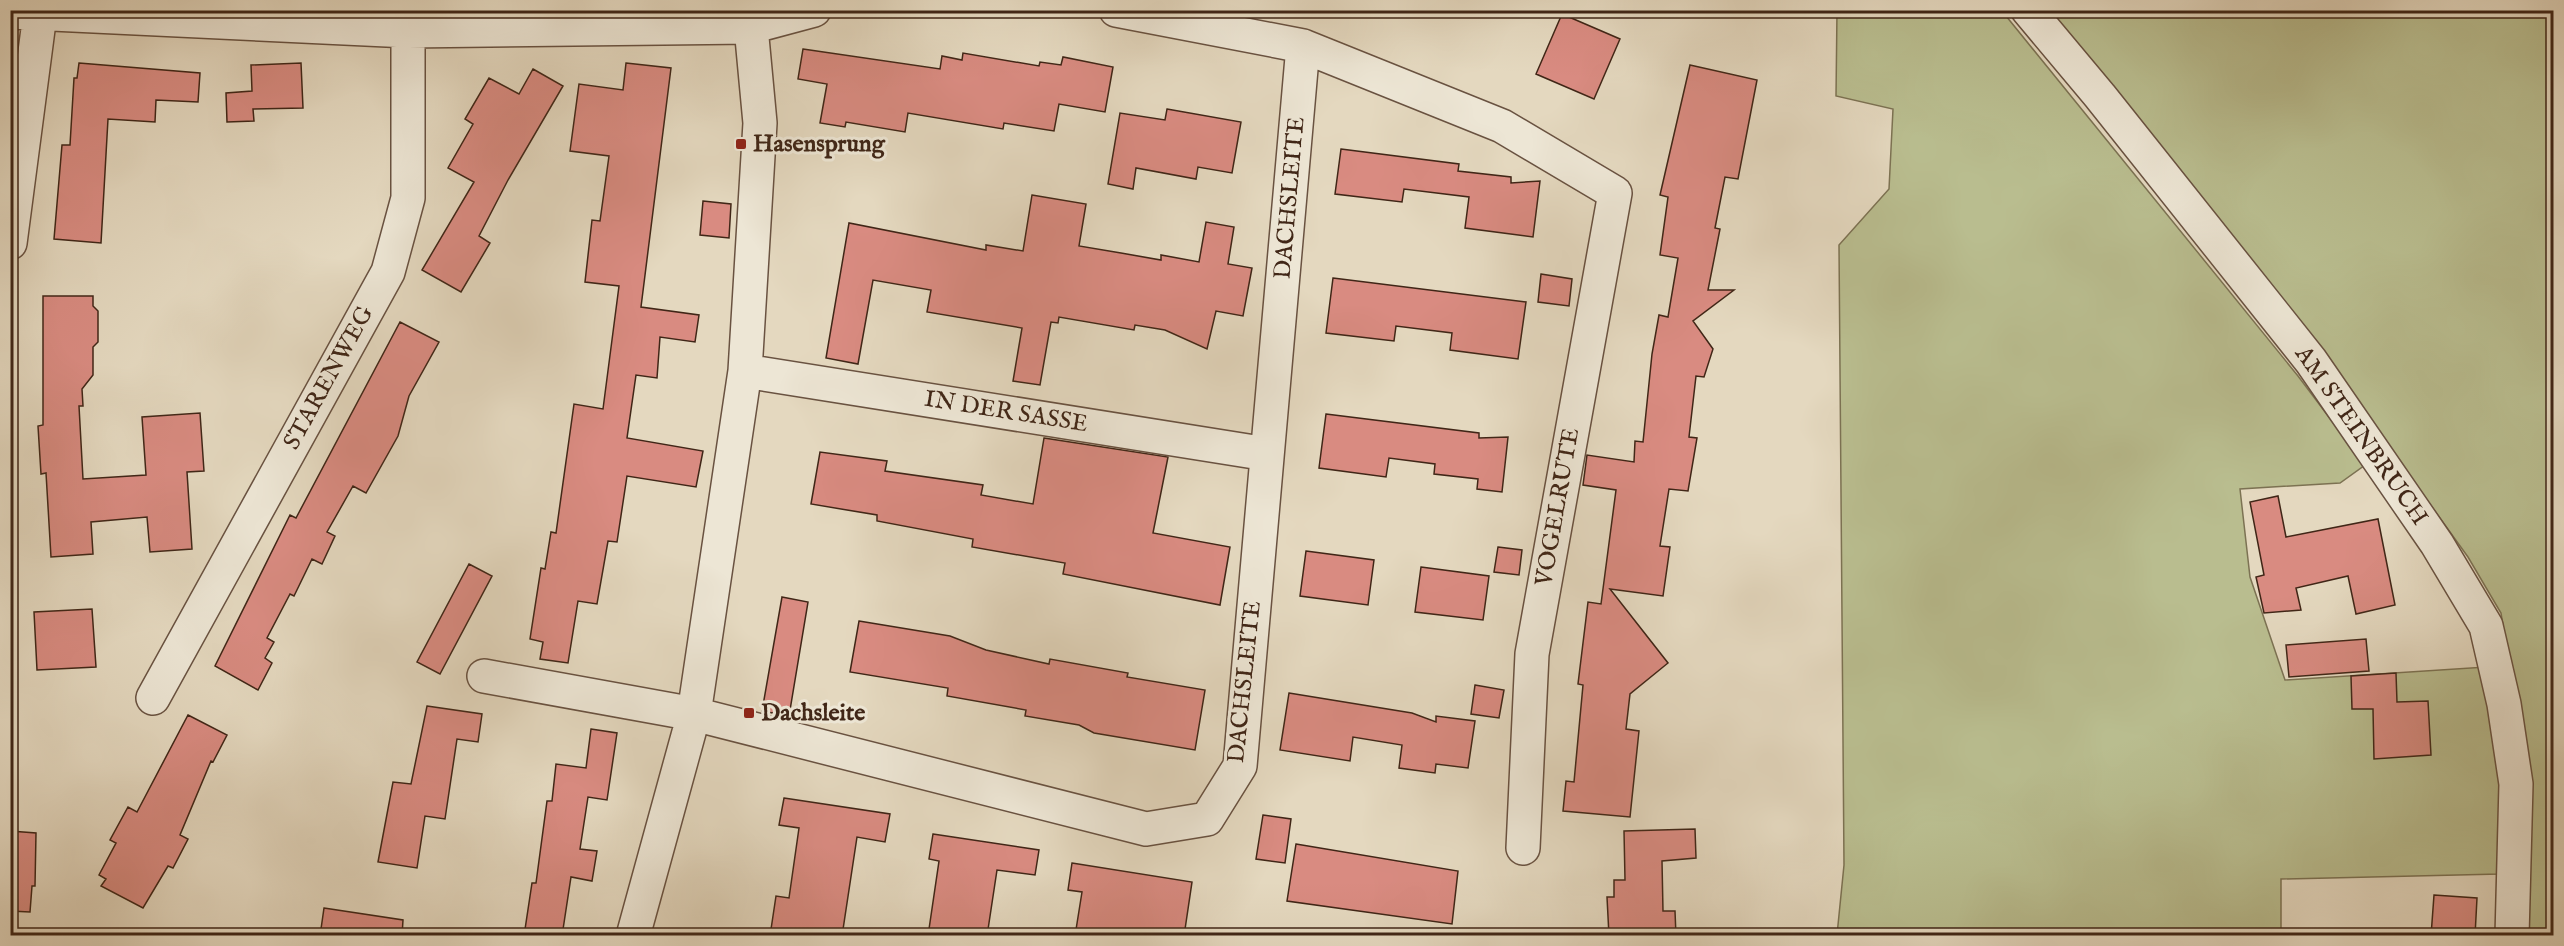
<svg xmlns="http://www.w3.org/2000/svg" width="2564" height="946" viewBox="0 0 2564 946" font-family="'IM FELL English',serif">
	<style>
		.green { fill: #b9bd8f; stroke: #7c7253; stroke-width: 1.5 }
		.building { fill: #d98b81; stroke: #402617; stroke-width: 1.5 }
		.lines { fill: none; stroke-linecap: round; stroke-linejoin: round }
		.street-casing { stroke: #695241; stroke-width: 36 }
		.street { stroke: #ede6d5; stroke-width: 33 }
		.poi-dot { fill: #8f2418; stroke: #ede6d5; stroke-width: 2 }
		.labels { text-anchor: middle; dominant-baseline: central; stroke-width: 6; stroke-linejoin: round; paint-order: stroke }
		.poi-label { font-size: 24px; font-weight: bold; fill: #402617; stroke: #ede6d5; text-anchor: start }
		.street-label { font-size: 24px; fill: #402617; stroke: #ede6d5 }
	</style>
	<rect width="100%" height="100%" fill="#e4d8bf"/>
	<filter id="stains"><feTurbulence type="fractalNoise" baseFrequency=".00333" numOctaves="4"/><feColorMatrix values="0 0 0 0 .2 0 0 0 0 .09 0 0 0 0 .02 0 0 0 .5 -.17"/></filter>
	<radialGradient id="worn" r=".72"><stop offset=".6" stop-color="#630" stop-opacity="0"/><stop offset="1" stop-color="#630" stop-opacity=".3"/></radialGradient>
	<path class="green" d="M 1885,10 L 2002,11 L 2298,376 L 2365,465 L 2340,483 L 2240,489 L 2250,577 L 2285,680 L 2486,667 L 2503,794 L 2500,874 L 2281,879 L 2281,935 L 1837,935 L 1844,865 L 1839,245 L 1889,189 L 1893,109 L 1836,96 L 1837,11 L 1883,16 Z
		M 2050,11 L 2553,12 L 2553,935 L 2520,935 L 2528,784 L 2501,613 L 2468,557 L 2320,352 L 2221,222 Z"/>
	<path class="building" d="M 1562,14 L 1620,39 L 1594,99 L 1536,74 Z
		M 803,49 L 940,69 L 942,56 L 962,60 L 963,53 L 1039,66 L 1040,62 L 1061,65 L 1063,57 L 1113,67 L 1105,112 L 1059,104 L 1054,131 L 1004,123 L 1003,129 L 908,113 L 905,132 L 846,122 L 845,127 L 820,123 L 827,84 L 798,79 Z
		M 79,63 L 200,73 L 198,102 L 156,100 L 155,122 L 108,119 L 101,243 L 54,239 L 62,145 L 70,145 L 74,78 L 77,78 Z
		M 301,63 L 303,108 L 253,109 L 254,121 L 227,122 L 226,93 L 252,91 L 251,65 Z
		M 626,63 L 671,68 L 641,307 L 699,315 L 695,342 L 660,337 L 657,378 L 636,375 L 627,438 L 703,451 L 696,487 L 627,476 L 617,542 L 608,541 L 597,604 L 578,601 L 568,663 L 540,659 L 543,642 L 530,639 L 541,568 L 545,569 L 551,532 L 556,533 L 574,404 L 603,409 L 619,286 L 585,282 L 592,220 L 600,221 L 609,156 L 570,151 L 579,84 L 623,90 Z
		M 1690,65 L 1757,80 L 1738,179 L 1725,177 L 1715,228 L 1720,229 L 1708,290 L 1734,290 L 1693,321 L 1713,349 L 1704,377 L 1696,376 L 1689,437 L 1697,438 L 1688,491 L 1669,489 L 1660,546 L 1670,547 L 1663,596 L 1610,589 L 1668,663 L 1630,694 L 1626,729 L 1639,731 L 1630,817 L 1563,811 L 1566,781 L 1574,782 L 1583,685 L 1578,684 L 1588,602 L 1601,604 L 1616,490 L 1583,485 L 1587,455 L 1634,462 L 1635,441 L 1643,442 L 1652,354 L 1659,315 L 1668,317 L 1678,258 L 1660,255 L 1668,197 L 1660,195 Z
		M 533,69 L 563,86 L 508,180 L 479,236 L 490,243 L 461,292 L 422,270 L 474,182 L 448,168 L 473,124 L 465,119 L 489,78 L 519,94 Z
		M 1167,109 L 1241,122 L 1232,173 L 1198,167 L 1196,179 L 1136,168 L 1133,189 L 1108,184 L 1120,113 L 1165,120 Z
		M 1341,149 L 1459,164 L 1458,171 L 1511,177 L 1511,183 L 1540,181 L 1533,237 L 1465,228 L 1469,197 L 1404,189 L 1402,202 L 1335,194 Z
		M 1032,195 L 1086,204 L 1079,246 L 1121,253 L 1161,260 L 1161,255 L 1199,262 L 1206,222 L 1234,227 L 1228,264 L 1252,268 L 1243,316 L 1216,311 L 1207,349 L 1165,330 L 1135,325 L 1134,330 L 1059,317 L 1058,323 L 1051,322 L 1040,385 L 1013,381 L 1022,328 L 927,312 L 931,290 L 873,280 L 858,364 L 826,358 L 849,223 L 986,250 L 986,245 L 1023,251 Z
		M 703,201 L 731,204 L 729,238 L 700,235 Z
		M 1541,274 L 1572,279 L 1569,306 L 1538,302 Z
		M 1333,278 L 1526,302 L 1518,359 L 1450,350 L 1452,333 L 1396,326 L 1394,341 L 1326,333 Z
		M 43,296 L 93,296 L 93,306 L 98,311 L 98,342 L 93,347 L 93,375 L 82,389 L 83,406 L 79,406 L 83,479 L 146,475 L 142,417 L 200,413 L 204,471 L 187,472 L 192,549 L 150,552 L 147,517 L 91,522 L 93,554 L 51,557 L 46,473 L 41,474 L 38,426 L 43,425 Z
		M 400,322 L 439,342 L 409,396 L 398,436 L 366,493 L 353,486 L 327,532 L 335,536 L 322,564 L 312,559 L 294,596 L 290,594 L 267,638 L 274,642 L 265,658 L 272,663 L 258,690 L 215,666 L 290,515 L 296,518 Z
		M 1326,414 L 1479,433 L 1479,438 L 1508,437 L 1502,492 L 1477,489 L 1478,479 L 1434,474 L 1435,464 L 1389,458 L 1386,477 L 1319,468 Z
		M 1044,438 L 1168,457 L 1153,533 L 1230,547 L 1220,605 L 1063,574 L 1065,563 L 972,547 L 973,539 L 877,521 L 877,515 L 811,504 L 820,452 L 887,461 L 885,471 L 983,485 L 981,495 L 1033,504 Z
		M 2278,496 L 2286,537 L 2378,519 L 2395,605 L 2356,614 L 2348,576 L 2296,588 L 2301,610 L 2264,613 L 2256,577 L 2264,575 L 2250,502 Z
		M 1498,547 L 1522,550 L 1519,575 L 1494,572 Z
		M 1306,551 L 1374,560 L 1368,605 L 1300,596 Z
		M 469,564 L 492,576 L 440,674 L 417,662 Z
		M 1421,567 L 1489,576 L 1483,620 L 1415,612 Z
		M 782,597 L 808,602 L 789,716 L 762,711 Z
		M 92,609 L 96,667 L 37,670 L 34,612 Z
		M 859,621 L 950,636 L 986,650 L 1049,664 L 1050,659 L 1128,673 L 1127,677 L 1205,690 L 1195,750 L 1094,733 L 1079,725 L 1025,716 L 1026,710 L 947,696 L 948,688 L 850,672 Z
		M 2366,639 L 2369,671 L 2289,677 L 2286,645 Z
		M 2396,673 L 2397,702 L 2428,701 L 2431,755 L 2374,759 L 2373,709 L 2352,709 L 2351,676 Z
		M 1475,685 L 1504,690 L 1499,718 L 1471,714 Z
		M 1289,693 L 1412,713 L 1436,722 L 1436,716 L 1475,721 L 1468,768 L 1436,764 L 1435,773 L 1399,768 L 1402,745 L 1353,737 L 1350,761 L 1280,750 Z
		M 427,706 L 482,714 L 478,742 L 457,739 L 445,819 L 425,816 L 417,868 L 378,862 L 393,782 L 411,784 Z
		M 188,715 L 227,735 L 213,762 L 211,761 L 180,835 L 188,839 L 173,868 L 168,866 L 143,908 L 101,886 L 106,879 L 99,875 L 116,843 L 110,840 L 128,807 L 137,812 Z
		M 591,729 L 617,733 L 607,800 L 588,797 L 580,849 L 597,851 L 592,881 L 571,877 L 562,936 L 524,936 L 532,883 L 536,883 L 547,801 L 552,801 L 556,764 L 586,768 Z
		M 784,798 L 890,814 L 885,842 L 857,837 L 842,936 L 770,936 L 776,896 L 789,898 L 799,828 L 779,825 Z
		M 1263,815 L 1291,819 L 1285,863 L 1256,859 Z
		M 1695,829 L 1696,858 L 1662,861 L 1663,911 L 1675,911 L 1676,936 L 1609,936 L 1607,897 L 1614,897 L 1614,880 L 1625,880 L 1624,831 Z
		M 10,831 L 36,833 L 35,886 L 32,886 L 30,912 L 10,911 Z
		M 933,834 L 1039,850 L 1035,875 L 997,870 L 987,936 L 928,936 L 939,861 L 929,859 Z
		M 1296,844 L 1458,871 L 1452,924 L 1287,901 Z
		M 1072,863 L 1192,882 L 1184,936 L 1075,936 L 1082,892 L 1068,890 Z
		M 2434,895 L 2477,898 L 2475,936 L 2431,936 Z
		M 324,908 L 403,920 L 402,936 L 320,936 Z"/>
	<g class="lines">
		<g class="street-casing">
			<path id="street" d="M 1116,10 L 1303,46 L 1502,126 L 1615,193 L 1532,654 L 1523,848
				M 2028,10 L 2100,96 L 2311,361 L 2437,544 L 2486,626 L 2504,704 L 2516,784 L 2512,936
				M 10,12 L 408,31 L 751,27 L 814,10
				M 10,243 L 40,14
				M 745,371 L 1267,454
				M 484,676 L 694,714 L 1146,829 L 1207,819 L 1240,766 L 1303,46
				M 153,698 L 388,272 L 408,198 L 408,31
				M 633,936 L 694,714 L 745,371 L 760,123 L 751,27"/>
		</g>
		<use href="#street" class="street"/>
	</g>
	<g class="poi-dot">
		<rect x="735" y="138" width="12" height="12" rx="3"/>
		<rect x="743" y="707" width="12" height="12" rx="3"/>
	</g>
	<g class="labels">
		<g class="poi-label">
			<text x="753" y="144">Hasensprung</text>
			<text x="761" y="713">Dachsleite</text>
		</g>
		<g class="street-label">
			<text transform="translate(1290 198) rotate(-85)">DACHSLEITE</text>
			<text transform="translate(329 378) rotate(-61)">STARENWEG</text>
			<text transform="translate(1006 412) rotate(9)">IN DER SASSE</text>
			<text transform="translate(2361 436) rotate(55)">AM STEINBRUCH</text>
			<text transform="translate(1558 507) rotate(-80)">VOGELRUTE</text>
			<text transform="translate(1245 682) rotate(-84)">DACHSLEITE</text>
		</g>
	</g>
	<rect width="2564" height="946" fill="none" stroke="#e4d8bf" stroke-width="36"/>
	<rect x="12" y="12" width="2540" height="922" fill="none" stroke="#402617" stroke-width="3"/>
	<rect x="18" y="18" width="2528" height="910" fill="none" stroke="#402617" stroke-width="1.5"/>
	<rect width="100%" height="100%" filter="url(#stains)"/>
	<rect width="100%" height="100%" fill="url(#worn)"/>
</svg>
